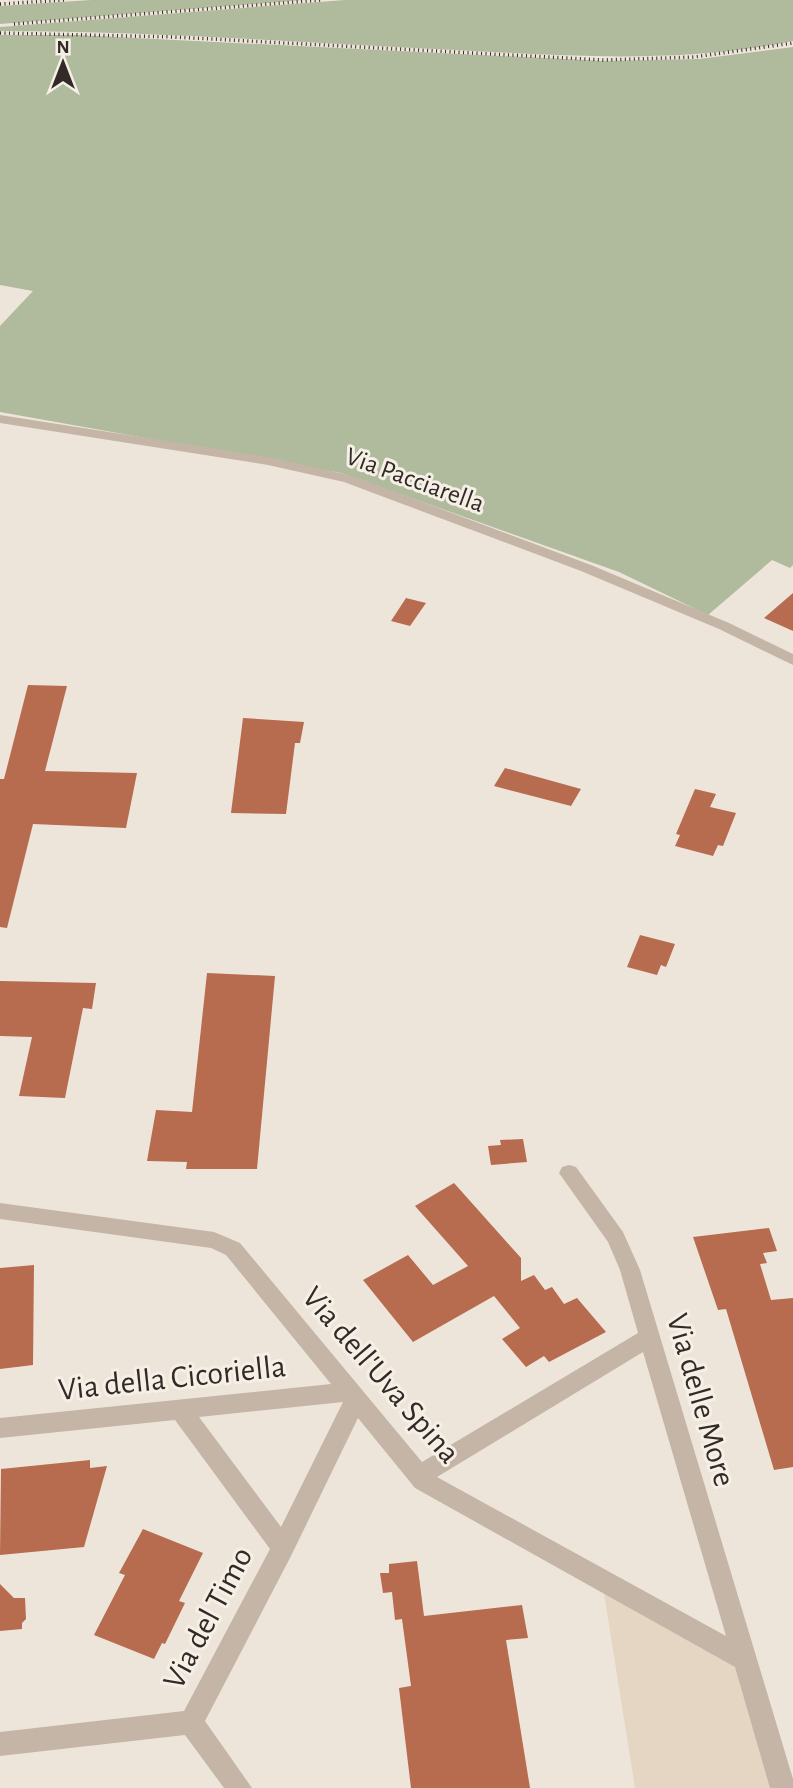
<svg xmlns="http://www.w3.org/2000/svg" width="793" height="1788" viewBox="0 0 793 1788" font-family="'Alegreya Sans',sans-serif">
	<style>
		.green { fill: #afbb9c }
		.plaza { fill: #e4d6c2 }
		.building { fill: #b76b4f }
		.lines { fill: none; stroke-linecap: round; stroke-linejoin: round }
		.minor { fill: #c4b5a7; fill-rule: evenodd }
		.rail { stroke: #322a27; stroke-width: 3.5; stroke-dasharray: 1 3.5; stroke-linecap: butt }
		.labels { text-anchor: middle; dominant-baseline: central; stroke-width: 6; stroke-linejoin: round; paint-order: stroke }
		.street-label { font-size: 26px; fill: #322a27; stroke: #f6efe5 }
		.near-street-label { font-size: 32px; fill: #322a27; stroke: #f6efe5 }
	</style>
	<rect width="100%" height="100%" fill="#eee5da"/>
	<path class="green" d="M 91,0 L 304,0 L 0,24 L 0,6 Z
		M 345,0 L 793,0 L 793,41 C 681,64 569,56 455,50 C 304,43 152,31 0,31 L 0,27 Z
		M 0,35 L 75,35 L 603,61 L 699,59 L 793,47 L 793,565 L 790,568 L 772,560 L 708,615 L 619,572 L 341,473 L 0,412 L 0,326 L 33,291 L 0,285 Z"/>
	<path class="plaza" d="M 602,1581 L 742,1658 L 783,1788 L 635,1788 Z"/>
	<path class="building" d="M 793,593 L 793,631 L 764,618 Z
		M 406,598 L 426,603 L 410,626 L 391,621 Z
		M 28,685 L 67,686 L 45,771 L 137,773 L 126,828 L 33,824 L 7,928 L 0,927 L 0,779 L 4,779 Z
		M 243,718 L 304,722 L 300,743 L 295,743 L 286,814 L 231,813 Z
		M 505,768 L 581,789 L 571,806 L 494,786 Z
		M 695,789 L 716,794 L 710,807 L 736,813 L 723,846 L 718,845 L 713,856 L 675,846 L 680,835 L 676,834 Z
		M 640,935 L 675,944 L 666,967 L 661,965 L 657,975 L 627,967 Z
		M 207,973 L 275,976 L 257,1169 L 186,1169 L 187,1162 L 147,1161 L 156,1110 L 192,1112 Z
		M 0,981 L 96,983 L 92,1009 L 83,1008 L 65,1098 L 19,1096 L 32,1037 L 0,1036 Z
		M 523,1139 L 527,1162 L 491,1165 L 488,1146 L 501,1145 L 500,1140 Z
		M 454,1183 L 521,1258 L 521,1281 L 534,1275 L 545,1290 L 552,1287 L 564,1304 L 577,1298 L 606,1332 L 549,1362 L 544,1356 L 526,1367 L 502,1339 L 520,1328 L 494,1296 L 413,1342 L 363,1280 L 408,1255 L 433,1285 L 468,1266 L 415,1206 Z
		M 769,1228 L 777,1251 L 763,1253 L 767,1263 L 760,1264 L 771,1300 L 793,1298 L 793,1467 L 774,1470 L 726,1309 L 718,1310 L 693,1237 Z
		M 34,1265 L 33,1365 L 0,1369 L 0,1268 Z
		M 90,1460 L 90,1468 L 107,1466 L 84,1547 L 0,1555 L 1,1469 Z
		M 143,1529 L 203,1553 L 179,1601 L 185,1603 L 165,1644 L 162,1643 L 154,1659 L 94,1635 L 125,1575 L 119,1573 Z
		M 417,1561 L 424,1616 L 522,1605 L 528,1638 L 506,1640 L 530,1788 L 411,1788 L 399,1688 L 411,1686 L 402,1619 L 395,1620 L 392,1592 L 383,1593 L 380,1573 L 389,1573 L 389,1564 Z
		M 0,1584 L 14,1598 L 25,1598 L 26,1619 L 22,1623 L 22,1629 L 0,1631 Z"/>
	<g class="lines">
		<path class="minor" d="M 0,415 L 268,457 L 353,476 L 591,565 L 729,623 L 793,654 L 793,665 L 719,629 L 581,571 L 344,482 L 268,465 L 0,423 Z
			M 569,1165 L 576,1167 L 623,1232 L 640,1270 L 793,1779 L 793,1788 L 770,1788 L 735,1667 L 415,1488 L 358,1418 L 291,1556 L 205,1721 L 252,1788 L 224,1788 L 185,1735 L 0,1756 L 0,1732 L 184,1711 L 270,1549 L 175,1420 L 0,1438 L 0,1418 L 331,1384 L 226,1255 L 211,1248 L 0,1219 L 0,1203 L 214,1232 L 240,1243 L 422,1462 L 638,1333 L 620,1270 L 608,1242 L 559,1173 L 562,1167 ZM 643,1352 L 726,1636 L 437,1477 ZM 343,1402 L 281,1527 L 199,1417 Z"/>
		<path class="rail" d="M 0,4 L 64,0
			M 14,24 L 321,0
			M 0,33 L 173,37 L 604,60 L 694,57 L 793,43"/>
	</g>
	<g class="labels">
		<g class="street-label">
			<text transform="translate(415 480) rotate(20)">Via Pacciarella</text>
		</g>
		<g class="near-street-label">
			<text transform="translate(381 1375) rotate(49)">Via dell'Uva Spina</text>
			<text transform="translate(172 1378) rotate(-6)">Via della Cicoriella</text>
			<text transform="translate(701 1400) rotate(74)">Via delle More</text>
			<text transform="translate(208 1618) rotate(-62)">Via del Timo</text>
		</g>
	</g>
	<g transform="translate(63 63)" stroke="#f6efe5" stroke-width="5" paint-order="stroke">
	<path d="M0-5L12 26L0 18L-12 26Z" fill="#322a27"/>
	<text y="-10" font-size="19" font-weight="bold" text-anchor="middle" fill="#322a27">N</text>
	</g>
</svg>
